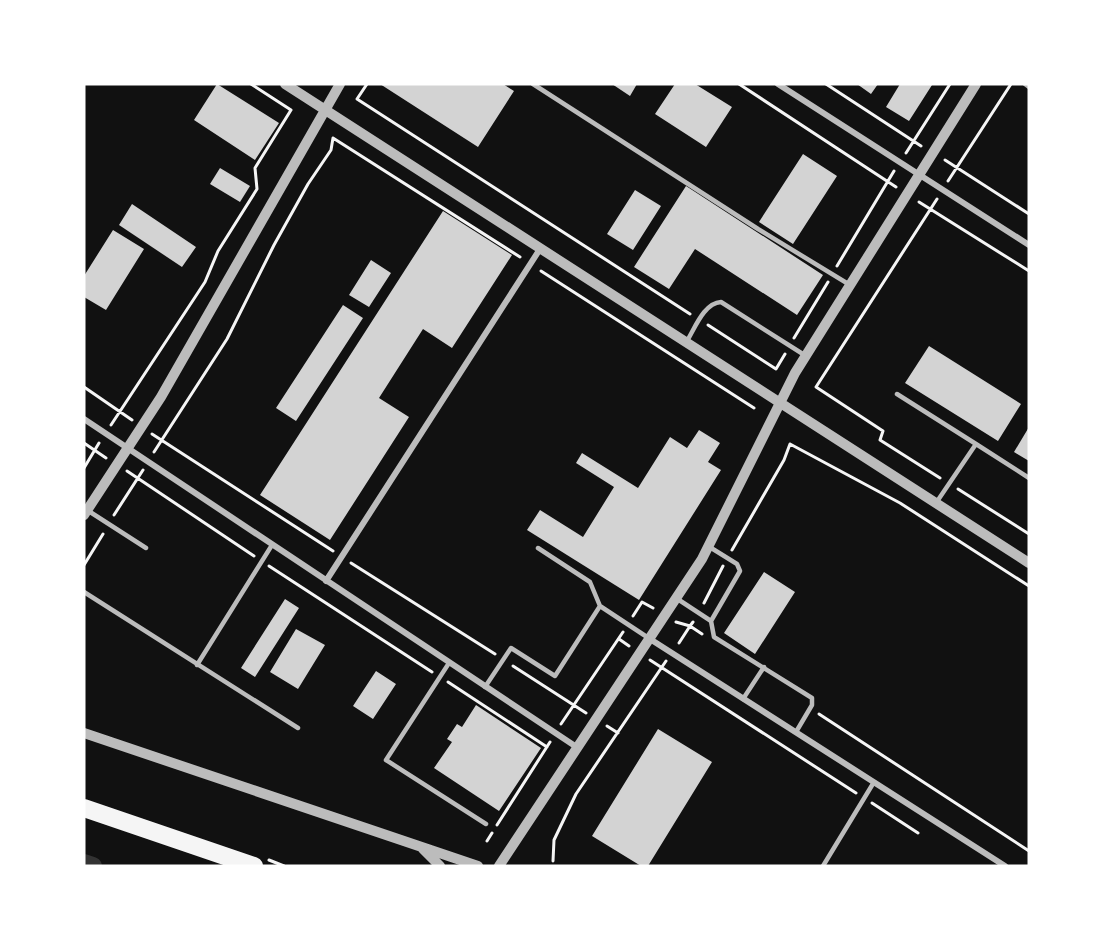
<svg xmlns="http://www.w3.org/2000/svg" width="1113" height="950" viewBox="0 0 1113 950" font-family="Mulish,sans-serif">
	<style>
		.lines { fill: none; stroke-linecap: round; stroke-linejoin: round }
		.canal { stroke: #333; stroke-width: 18 }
		.building { fill: #d3d3d3 }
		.path { stroke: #f5f5f5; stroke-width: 3 }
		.service { stroke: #bcbcbc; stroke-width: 4.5 }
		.minor { stroke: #bcbcbc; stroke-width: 6 }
		.tertiary { stroke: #bcbcbc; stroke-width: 10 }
		.motorway { stroke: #f5f5f5; stroke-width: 18 }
	</style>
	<rect width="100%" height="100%" fill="#111"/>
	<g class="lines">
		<path class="canal" d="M 84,863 L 93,866"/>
	</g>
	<path class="building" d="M 217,84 L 279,123 L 255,160 L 194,120 Z
		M 380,84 L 503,84 L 514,91 L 478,147 Z
		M 612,84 L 637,84 L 630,96 Z
		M 675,84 L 695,84 L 732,107 L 706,147 L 655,114 Z
		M 857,84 L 878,84 L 871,94 Z
		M 900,84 L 932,85 L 909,121 L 886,107 Z
		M 803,154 L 837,176 L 793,244 L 759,222 Z
		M 220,168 L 250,186 L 240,202 L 210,184 Z
		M 686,186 L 823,275 L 797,315 L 695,249 L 669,289 L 634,267 Z
		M 635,190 L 661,206 L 633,250 L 607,234 Z
		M 132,204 L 196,247 L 182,267 L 119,225 Z
		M 443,211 L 512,255 L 452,348 L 423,329 L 379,398 L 409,417 L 330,540 L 260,495 Z
		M 113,230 L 144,249 L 106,310 L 84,297 L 84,276 Z
		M 371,260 L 391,273 L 369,307 L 349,295 Z
		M 343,305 L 363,318 L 296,421 L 276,408 Z
		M 929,346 L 1021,404 L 998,441 L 905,383 Z
		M 1029,427 L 1029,461 L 1014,452 Z
		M 699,430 L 720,443 L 708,462 L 721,470 L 639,600 L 527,530 L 540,510 L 583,537 L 614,487 L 576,463 L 582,453 L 638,488 L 670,437 L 687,448 Z
		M 764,572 L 795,592 L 755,654 L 724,633 Z
		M 285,599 L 299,608 L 255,677 L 241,668 Z
		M 296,629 L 325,645 L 298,689 L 270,672 Z
		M 376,671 L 396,684 L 373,719 L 353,706 Z
		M 476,705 L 541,748 L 499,811 L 434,768 L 452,742 L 447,739 L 457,724 L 462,727 Z
		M 658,729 L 712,762 L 648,866 L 641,866 L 592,836 Z"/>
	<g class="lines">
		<path class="path" d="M 367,84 L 357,99 L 690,314
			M 739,84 L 896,187
			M 826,84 L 921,146
			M 906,153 L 950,84
			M 945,160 L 1029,214
			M 948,181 L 1011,84
			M 937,199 L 816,387 L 883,431 L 880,440 L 940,478
			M 919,202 L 1029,271
			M 837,266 L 894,171
			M 541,271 L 754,408
			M 708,325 L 776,369 L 785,354
			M 794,338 L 828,282
			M 84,387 L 132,420
			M 111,425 L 205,282 L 218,251 L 257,189 L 255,168 L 291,110 L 251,84
			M 152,434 L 333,551
			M 84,443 L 106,458
			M 154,452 L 227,339 L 274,245 L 308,184 L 331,150 L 333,138 L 520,257
			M 84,468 L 99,443
			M 127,471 L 254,556
			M 958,489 L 1029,534
			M 114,515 L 143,470
			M 732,550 L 784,460 L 790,444 L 900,503 L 1029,586
			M 351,563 L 495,654
			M 84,565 L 103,534
			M 269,566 L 432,672
			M 704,603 L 723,566
			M 633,616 L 642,602 L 653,608
			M 676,622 L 690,626 L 693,622
			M 619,639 L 629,646
			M 679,643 L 690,626 L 702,634
			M 650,660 L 856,793
			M 513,666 L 586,713
			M 448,682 L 547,747
			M 819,714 L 1029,851
			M 561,724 L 623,632
			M 607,726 L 618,733
			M 872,803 L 918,833
			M 497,825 L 550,742
			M 487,841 L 492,833
			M 269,860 L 284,866
			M 553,861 L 554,840 L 576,794 L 666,661"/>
		<path class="service" d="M 533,84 L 758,229 L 850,285
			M 1025,84 L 1029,87
			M 687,341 C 695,328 704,303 721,302 L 806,356
			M 897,394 L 976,444
			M 936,503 L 976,444 L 1029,478
			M 87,510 L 146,548
			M 708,546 L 737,564 L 740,571 L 711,621 L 714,637 L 812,698 L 812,705 L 796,732
			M 538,548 L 590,582 L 600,606
			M 84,592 L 298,728
			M 676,598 L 711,621
			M 449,663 L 386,760 L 486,824
			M 197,665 L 272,545
			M 485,687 L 511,648 L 555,676 L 600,606 L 650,639
			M 743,699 L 764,667
			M 823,866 L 874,782"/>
		<path class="minor" d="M 778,84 L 1029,245
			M 84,419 L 578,748
			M 326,581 L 540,249
			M 650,639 L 1005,866"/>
		<path class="tertiary" d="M 285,84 L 1029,563
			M 84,515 L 161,397 L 340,84
			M 84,733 L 478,866
			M 423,849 L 440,866
			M 499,866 L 702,559 L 795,373 L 976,84"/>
		<path class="motorway" d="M 84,808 L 254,866"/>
	</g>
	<rect width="1113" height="950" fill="none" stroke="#ffffff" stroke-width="171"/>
</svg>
